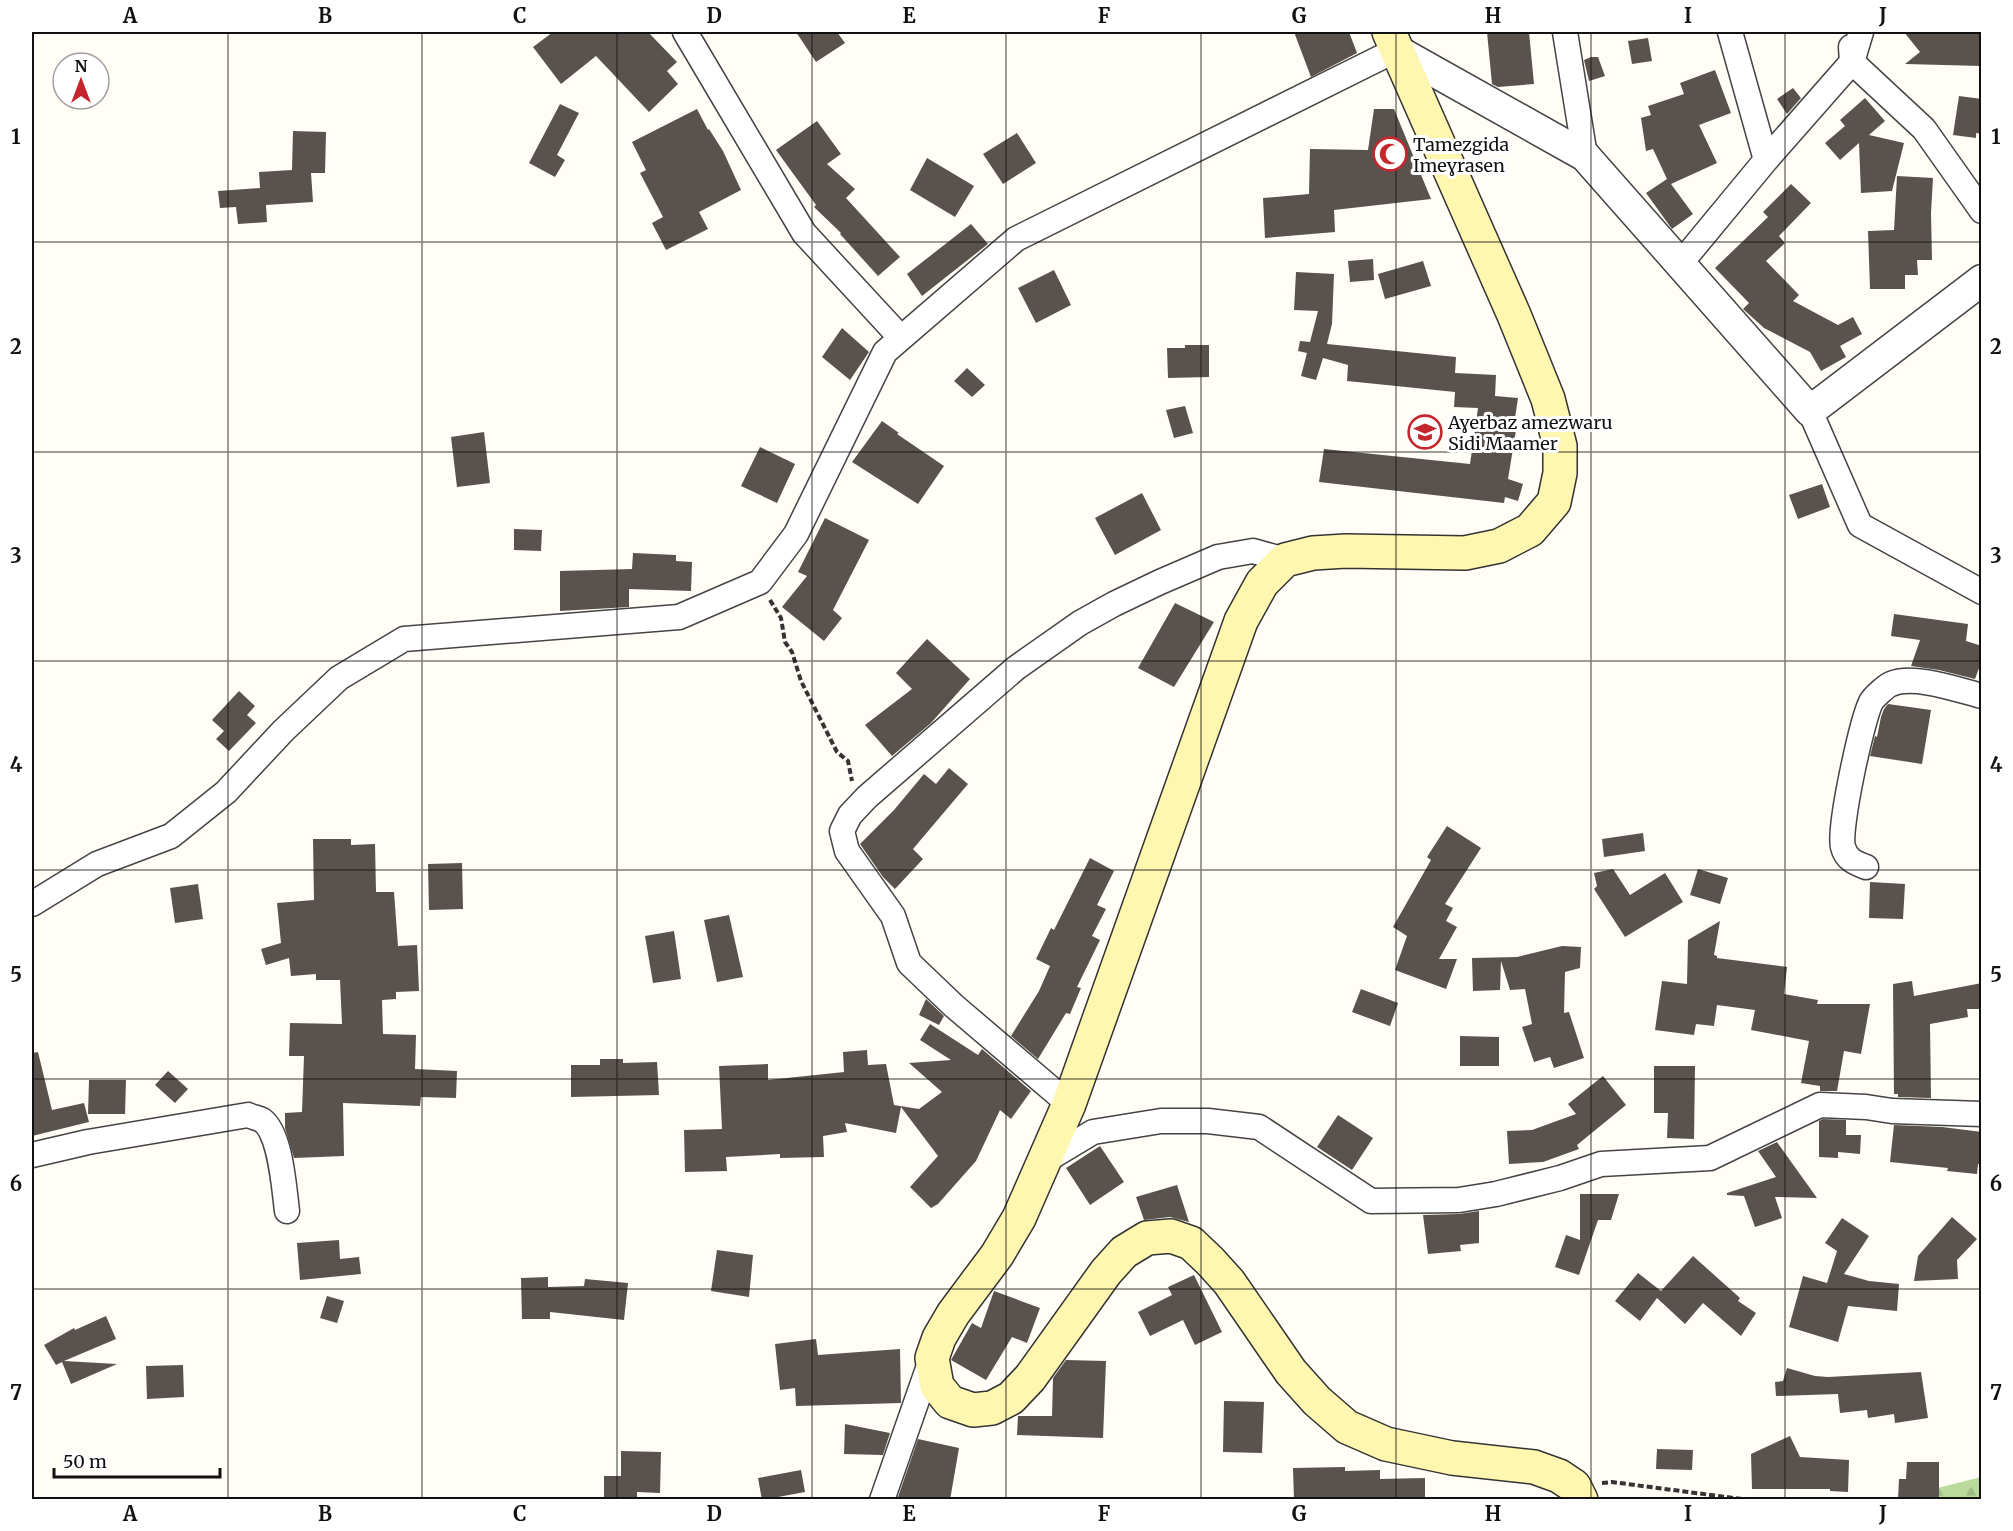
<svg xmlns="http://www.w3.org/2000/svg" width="2013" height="1531" viewBox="0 0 2013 1531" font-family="Merriweather,serif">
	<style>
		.forest { fill: url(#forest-firs) }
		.building { fill: #5a524d }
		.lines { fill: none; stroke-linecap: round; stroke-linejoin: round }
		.minor-casing { stroke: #444; stroke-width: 27 }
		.tertiary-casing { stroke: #444; stroke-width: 33 }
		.secondary-casing { stroke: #333; stroke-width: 36 }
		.path { stroke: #333; stroke-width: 4; stroke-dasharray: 6 3; stroke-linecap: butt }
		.minor { stroke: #fff; stroke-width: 24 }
		.tertiary { stroke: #fff; stroke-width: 30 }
		.secondary { stroke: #fff6b0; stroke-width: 33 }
		.grid { fill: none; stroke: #111; stroke-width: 1.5; stroke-opacity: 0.55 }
		.labels { text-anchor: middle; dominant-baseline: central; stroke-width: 6; stroke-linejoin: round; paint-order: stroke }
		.poi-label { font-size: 18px; fill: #111; stroke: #fff; text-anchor: start }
		.neatline { fill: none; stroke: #111; stroke-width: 2 }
		.grid-label { font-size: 20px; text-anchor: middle; font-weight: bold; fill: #111 }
	</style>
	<defs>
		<pattern id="forest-firs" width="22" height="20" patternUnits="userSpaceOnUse" patternTransform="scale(1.5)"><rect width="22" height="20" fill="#b9dc9c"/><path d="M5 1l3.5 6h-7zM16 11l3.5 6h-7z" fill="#9ebc85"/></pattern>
	</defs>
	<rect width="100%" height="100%" fill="#fffdf5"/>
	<path class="forest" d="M 1981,1477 L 1981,1499 L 1894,1499 Z"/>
	<path class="building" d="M 553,32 L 648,32 L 677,62 L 667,71 L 678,84 L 649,112 L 596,56 L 561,84 L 533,47 Z
		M 796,32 L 837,32 L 845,43 L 816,62 Z
		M 1294,32 L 1349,32 L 1357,53 L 1311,77 Z
		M 1487,32 L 1529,32 L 1534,84 L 1498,87 L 1492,84 Z
		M 1904,32 L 1957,32 L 1956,33 L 1982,34 L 1982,66 L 1905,64 L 1920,52 Z
		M 1648,38 L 1652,61 L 1632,64 L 1628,41 Z
		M 1591,57 L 1598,57 L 1605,76 L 1589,81 L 1584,60 Z
		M 1715,70 L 1731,113 L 1699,125 L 1717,163 L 1671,184 L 1693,214 L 1672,229 L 1646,193 L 1667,179 L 1653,149 L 1646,151 L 1641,118 L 1651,115 L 1648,106 L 1684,94 L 1680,83 Z
		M 1793,88 L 1801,98 L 1787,114 L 1777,99 Z
		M 1959,96 L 1982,99 L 1982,134 L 1976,133 L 1976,138 L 1953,135 Z
		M 1865,98 L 1885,121 L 1869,135 L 1904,143 L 1892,191 L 1861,193 L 1859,143 L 1840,160 L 1825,143 L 1845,126 L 1840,120 Z
		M 560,104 L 579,113 L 557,155 L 565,160 L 555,177 L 529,163 Z
		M 697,109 L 708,130 L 709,129 L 723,151 L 741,190 L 699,212 L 708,229 L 666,250 L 652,223 L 663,217 L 640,173 L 646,170 L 632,142 Z
		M 1374,109 L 1394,109 L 1431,199 L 1334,210 L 1335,232 L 1265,238 L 1263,198 L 1309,194 L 1310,149 L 1368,150 Z
		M 817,121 L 841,154 L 827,164 L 855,189 L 846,198 L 900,257 L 878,276 L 840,234 L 841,233 L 814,207 L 816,205 L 776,150 Z
		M 293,131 L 326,132 L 325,173 L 311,173 L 313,202 L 266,205 L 267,222 L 238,224 L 236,207 L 220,208 L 218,191 L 260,188 L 259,172 L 292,170 Z
		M 1017,133 L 1036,163 L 1003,184 L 983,154 Z
		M 927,158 L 974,186 L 955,217 L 910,190 Z
		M 1897,176 L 1933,178 L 1931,213 L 1932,260 L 1917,260 L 1918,275 L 1905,275 L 1905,289 L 1870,289 L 1868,231 L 1894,230 Z
		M 1791,184 L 1811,203 L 1779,236 L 1785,243 L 1766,261 L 1799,295 L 1793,301 L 1838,325 L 1853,317 L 1862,334 L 1840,346 L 1846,357 L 1821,371 L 1810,352 L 1764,328 L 1743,309 L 1749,303 L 1715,268 L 1768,217 L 1763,212 Z
		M 971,224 L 988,244 L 922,296 L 907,274 Z
		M 1373,259 L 1374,280 L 1350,282 L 1348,261 Z
		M 1423,261 L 1431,286 L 1385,299 L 1378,274 Z
		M 1054,270 L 1071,305 L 1036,323 L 1018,288 Z
		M 1296,272 L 1334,274 L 1332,324 L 1327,344 L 1456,357 L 1455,373 L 1496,375 L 1495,396 L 1518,398 L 1515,418 L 1518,418 L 1508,479 L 1523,484 L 1518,501 L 1505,497 L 1504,503 L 1319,482 L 1324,449 L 1470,464 L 1478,408 L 1454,407 L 1455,392 L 1347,381 L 1348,365 L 1323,358 L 1316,380 L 1301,376 L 1307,353 L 1298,351 L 1300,341 L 1310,342 L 1318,311 L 1294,310 Z
		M 842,328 L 869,352 L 850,380 L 822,357 Z
		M 1185,345 L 1209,345 L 1209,377 L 1168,378 L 1167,348 L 1185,348 Z
		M 967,368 L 985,385 L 972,397 L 954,381 Z
		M 1185,406 L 1193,433 L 1174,438 L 1166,410 Z
		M 882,421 L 899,433 L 897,434 L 944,466 L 918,504 L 852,462 Z
		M 484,432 L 490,483 L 457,487 L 451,437 Z
		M 760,447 L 795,464 L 777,503 L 741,486 Z
		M 1822,484 L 1830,507 L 1798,519 L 1789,495 Z
		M 1142,493 L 1161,530 L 1115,555 L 1095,518 Z
		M 825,518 L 869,540 L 833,610 L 842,618 L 824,641 L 782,607 L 807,576 L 798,572 Z
		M 514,529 L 542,530 L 541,551 L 514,550 Z
		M 633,553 L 676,555 L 676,561 L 692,562 L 691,591 L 629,589 L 629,607 L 560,611 L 560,571 L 632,569 Z
		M 1175,603 L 1214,622 L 1174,687 L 1138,668 Z
		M 1894,614 L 1968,624 L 1966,641 L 1982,646 L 1982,660 L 1975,679 L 1939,670 L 1911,666 L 1920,640 L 1891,636 Z
		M 927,639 L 970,679 L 931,723 L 892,756 L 865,725 L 912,689 L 896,673 Z
		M 239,691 L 255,706 L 247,715 L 256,723 L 229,751 L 216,739 L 224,731 L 212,720 Z
		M 1888,704 L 1931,710 L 1922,764 L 1870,756 L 1875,736 L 1877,737 L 1881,717 L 1884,709 Z
		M 949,768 L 968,784 L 913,849 L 923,859 L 895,889 L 883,877 L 860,844 L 894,810 L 924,774 L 936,784 Z
		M 1447,826 L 1481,848 L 1445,904 L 1453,908 L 1446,921 L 1457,927 L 1439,959 L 1457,959 L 1446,989 L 1395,970 L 1407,936 L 1393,927 L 1431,860 L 1427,857 Z
		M 1643,833 L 1645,851 L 1604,857 L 1602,839 Z
		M 313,839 L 351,839 L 351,845 L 375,844 L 376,892 L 394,892 L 398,946 L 417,945 L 419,991 L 396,992 L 396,999 L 382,1000 L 383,1034 L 416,1035 L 415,1069 L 457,1071 L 456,1098 L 421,1097 L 420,1106 L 343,1103 L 344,1156 L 294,1158 L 285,1128 L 285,1113 L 302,1112 L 304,1056 L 289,1056 L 290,1023 L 342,1024 L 340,980 L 316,980 L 316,974 L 291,976 L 289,958 L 266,965 L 261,949 L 281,943 L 277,903 L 314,900 Z
		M 1090,858 L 1114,871 L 1097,905 L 1106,909 L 1092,936 L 1100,940 L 1077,987 L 1081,988 L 1070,1014 L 1066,1013 L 1038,1059 L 1011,1036 L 1039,991 L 1050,966 L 1036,959 L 1051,928 L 1054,930 Z
		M 462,863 L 463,909 L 429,910 L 428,864 Z
		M 1613,869 L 1630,895 L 1665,873 L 1683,902 L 1625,937 L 1594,889 L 1597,886 L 1594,873 Z
		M 1698,869 L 1728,878 L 1720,904 L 1690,895 Z
		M 1870,882 L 1905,884 L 1903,919 L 1869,918 Z
		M 198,884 L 203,919 L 175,923 L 170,888 Z
		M 729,915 L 743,977 L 717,982 L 704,920 Z
		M 1720,921 L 1714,955 L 1717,956 L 1717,958 L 1787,967 L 1784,994 L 1818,1000 L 1817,1004 L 1870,1004 L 1861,1054 L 1844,1051 L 1837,1091 L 1820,1091 L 1820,1086 L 1801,1083 L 1809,1041 L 1751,1030 L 1755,1010 L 1717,1005 L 1714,1026 L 1696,1024 L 1694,1035 L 1655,1030 L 1662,981 L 1687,984 L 1688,940 Z
		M 674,931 L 681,979 L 653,983 L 645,936 Z
		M 1562,946 L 1581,947 L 1580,968 L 1565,972 L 1564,1013 L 1569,1012 L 1584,1058 L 1554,1068 L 1550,1057 L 1534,1062 L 1522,1027 L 1532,1024 L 1525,989 L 1510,990 L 1501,961 L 1500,990 L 1473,991 L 1472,958 L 1517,957 Z
		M 1912,981 L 1914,996 L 1982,983 L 1982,1009 L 1967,1009 L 1968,1017 L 1930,1024 L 1931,1098 L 1898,1097 L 1898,1094 L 1894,1094 L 1893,984 Z
		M 1361,989 L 1398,1003 L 1390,1026 L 1352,1012 Z
		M 926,999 L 944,1016 L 939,1025 L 919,1015 Z
		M 930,1024 L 978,1055 L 982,1049 L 1031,1091 L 1011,1119 L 1000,1110 L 976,1161 L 938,1204 L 931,1208 L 910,1187 L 938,1156 L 901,1107 L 896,1133 L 845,1123 L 847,1132 L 823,1136 L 824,1157 L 780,1158 L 780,1154 L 726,1157 L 727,1171 L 685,1172 L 684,1130 L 722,1129 L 719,1066 L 768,1064 L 768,1080 L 844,1072 L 843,1052 L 867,1050 L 868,1065 L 886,1064 L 894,1105 L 919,1109 L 942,1092 L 909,1063 L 951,1060 L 920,1040 Z
		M 1460,1036 L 1499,1037 L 1499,1066 L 1460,1066 Z
		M 38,1052 L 52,1110 L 84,1103 L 89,1122 L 32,1136 L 32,1053 Z
		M 600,1059 L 623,1059 L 623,1063 L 657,1062 L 659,1095 L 571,1097 L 571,1065 L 600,1065 Z
		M 1654,1066 L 1695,1066 L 1694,1139 L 1667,1138 L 1668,1113 L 1654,1113 Z
		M 168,1071 L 188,1089 L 175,1103 L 155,1085 Z
		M 1603,1076 L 1626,1105 L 1577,1145 L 1579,1149 L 1543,1162 L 1509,1164 L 1507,1131 L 1532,1130 L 1576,1114 L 1568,1104 Z
		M 89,1080 L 126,1080 L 125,1114 L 88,1114 Z
		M 1338,1115 L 1373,1138 L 1352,1170 L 1317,1147 Z
		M 1823,1119 L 1846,1120 L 1846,1135 L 1861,1135 L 1860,1154 L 1838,1152 L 1838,1158 L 1819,1157 L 1819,1121 Z
		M 1894,1125 L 1942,1127 L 1982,1132 L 1982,1164 L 1978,1164 L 1977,1174 L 1947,1171 L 1948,1168 L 1890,1162 Z
		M 1777,1142 L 1817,1198 L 1775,1197 L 1782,1218 L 1755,1227 L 1744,1196 L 1727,1195 L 1727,1193 L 1776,1177 L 1758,1151 Z
		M 1100,1146 L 1124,1182 L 1090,1205 L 1066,1168 Z
		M 1177,1185 L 1189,1222 L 1170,1217 L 1144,1220 L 1136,1197 Z
		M 1580,1194 L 1619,1194 L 1611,1220 L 1598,1220 L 1579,1275 L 1555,1267 L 1566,1235 L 1580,1240 Z
		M 1479,1211 L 1479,1243 L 1460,1245 L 1461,1251 L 1428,1254 L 1423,1215 L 1459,1214 Z
		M 1952,1217 L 1977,1239 L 1957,1260 L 1958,1279 L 1914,1281 L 1918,1256 Z
		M 1842,1218 L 1869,1236 L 1844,1274 L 1869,1281 L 1899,1284 L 1897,1311 L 1848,1306 L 1838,1342 L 1789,1327 L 1803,1276 L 1827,1283 L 1837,1251 L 1825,1243 Z
		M 339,1240 L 340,1259 L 359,1257 L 361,1274 L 300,1280 L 297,1243 Z
		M 717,1250 L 753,1255 L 749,1297 L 711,1291 Z
		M 1693,1256 L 1740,1298 L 1738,1301 L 1756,1313 L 1741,1336 L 1703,1303 L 1685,1324 L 1657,1298 L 1640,1321 L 1615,1301 L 1638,1273 L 1661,1291 Z
		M 1194,1275 L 1222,1332 L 1195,1345 L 1183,1320 L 1150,1336 L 1138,1312 L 1172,1295 L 1168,1287 Z
		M 548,1277 L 548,1287 L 584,1286 L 585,1279 L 628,1283 L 624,1320 L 550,1312 L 550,1319 L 522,1319 L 521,1278 Z
		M 994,1291 L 1040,1308 L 1027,1343 L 1012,1337 L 986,1380 L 951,1360 L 972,1323 L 981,1328 Z
		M 327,1296 L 344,1301 L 337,1323 L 320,1318 Z
		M 106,1316 L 116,1339 L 64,1361 L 117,1364 L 71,1384 L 62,1362 L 56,1365 L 44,1345 L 74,1328 L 75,1330 Z
		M 816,1339 L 818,1355 L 900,1349 L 901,1403 L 796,1406 L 795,1388 L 780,1390 L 775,1344 Z
		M 1066,1360 L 1106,1361 L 1103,1438 L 1017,1435 L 1018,1416 L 1052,1416 L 1053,1378 Z
		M 183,1365 L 184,1397 L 147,1399 L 146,1366 Z
		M 1787,1368 L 1815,1376 L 1828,1377 L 1921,1372 L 1928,1418 L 1895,1423 L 1894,1414 L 1868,1418 L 1867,1410 L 1840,1413 L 1838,1394 L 1776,1396 L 1775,1382 L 1783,1381 Z
		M 1224,1401 L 1264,1402 L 1262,1453 L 1223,1452 Z
		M 845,1424 L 890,1433 L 883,1455 L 844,1454 Z
		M 1790,1436 L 1800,1457 L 1849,1460 L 1848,1492 L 1830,1491 L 1830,1489 L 1752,1489 L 1751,1454 Z
		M 918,1439 L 959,1448 L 950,1500 L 897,1500 Z
		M 1657,1449 L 1693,1450 L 1692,1470 L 1656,1469 Z
		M 621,1451 L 661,1452 L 660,1493 L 637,1492 L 637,1500 L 604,1500 L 604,1476 L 621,1476 Z
		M 1907,1462 L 1939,1462 L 1939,1500 L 1898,1500 L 1899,1479 L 1906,1479 Z
		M 1345,1467 L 1345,1471 L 1380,1470 L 1380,1479 L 1425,1478 L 1425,1500 L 1294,1500 L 1293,1468 Z
		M 801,1470 L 805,1492 L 762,1500 L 758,1478 Z"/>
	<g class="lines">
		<g class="minor-casing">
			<path id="minor" d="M 685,32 L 804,233 L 901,338
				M 1565,32 L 1585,156
				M 1730,32 L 1766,160
				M 1851,47 L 1852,62 L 1924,129 L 1982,211
				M 1680,264 L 1766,160 L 1852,62 L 1861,32
				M 1810,411 L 1860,525 L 1982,592
				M 1866,867 C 1855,863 1846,859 1843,847 C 1838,829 1862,720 1871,702 C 1874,697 1886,686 1891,684 C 1914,674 1958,690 1982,696
				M 32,904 L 97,864 L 171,836 L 226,792 L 283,731 L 339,678 L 404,639 L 679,617 L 760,582 L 796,534 L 885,352 L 1016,239 L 1396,50
				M 1069,1104 L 954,1006 L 909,963 L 893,916 L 847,851 L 842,831 L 850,815 L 867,797 L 1016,668 L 1080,623 L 1114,604 L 1160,582 L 1218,557 L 1253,551 L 1285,560
				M 32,1155 L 88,1142 L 248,1115 C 252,1117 258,1118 262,1120 C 281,1134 284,1188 287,1211
				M 1043,1162 L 1093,1132 L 1161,1121 L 1208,1121 L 1259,1127 L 1371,1201 L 1459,1200 L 1496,1194 L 1560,1178 L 1601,1164 L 1710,1158 L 1820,1105 L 1866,1107 L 1892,1111 L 1982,1114
				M 882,1500 L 931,1360"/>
		</g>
		<g class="tertiary-casing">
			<path id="tertiary" d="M 1396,50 L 1585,156 L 1810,411 L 1982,280"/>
		</g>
		<g class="secondary-casing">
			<path id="secondary" d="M 1389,32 L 1514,315 L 1548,399 L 1560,446 L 1560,473 L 1554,502 L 1530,530 L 1499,546 L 1465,553 L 1346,551 L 1313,553 L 1285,560 L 1262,583 L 1241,621 L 1069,1104 L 1019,1218 L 997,1255 L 953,1314 L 939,1338 L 932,1358 L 937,1386 L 950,1402 L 973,1410 L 992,1408 L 1011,1398 L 1030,1378 L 1106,1272 L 1124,1252 L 1147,1238 L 1171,1236 L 1191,1243 L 1210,1261 L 1229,1282 L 1291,1372 L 1317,1401 L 1347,1427 L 1386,1444 L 1452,1458 L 1534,1467 L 1559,1476 L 1574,1486 L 1581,1500"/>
		</g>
		<path class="path" d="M 770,600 L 781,618 L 785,642 L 792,652 L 801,681 L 837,752 L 848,761 L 852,781
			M 1602,1483 L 1612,1482 L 1749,1500"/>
		<use href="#minor" class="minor"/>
		<use href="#tertiary" class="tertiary"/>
		<use href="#secondary" class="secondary"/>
	</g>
	<path class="grid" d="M 228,32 L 228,1500M 422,32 L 422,1500M 617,32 L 617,1500M 812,32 L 812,1500M 1006,32 L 1006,1500M 1201,32 L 1201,1500M 1396,32 L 1396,1500M 1591,32 L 1591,1500M 1785,32 L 1785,1500M 32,242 L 1982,242M 32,452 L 1982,452M 32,661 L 1982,661M 32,870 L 1982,870M 32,1079 L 1982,1079M 32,1289 L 1982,1289"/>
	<defs>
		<g id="mosque-ring" transform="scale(1.725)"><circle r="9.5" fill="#fff" stroke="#c4262e" stroke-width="1.5"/><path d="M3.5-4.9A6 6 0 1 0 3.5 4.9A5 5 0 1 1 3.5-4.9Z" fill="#c4262e"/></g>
		<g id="school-ring" transform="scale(1.725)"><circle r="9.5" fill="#fff" stroke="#c4262e" stroke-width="1.5"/><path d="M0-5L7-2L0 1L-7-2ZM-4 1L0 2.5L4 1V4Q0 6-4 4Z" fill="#c4262e"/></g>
	</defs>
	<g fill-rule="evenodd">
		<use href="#mosque-ring" x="1390" y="154"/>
		<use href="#school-ring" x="1425" y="432"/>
	</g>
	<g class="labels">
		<g class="poi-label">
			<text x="1413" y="144">Tamezgida<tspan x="1413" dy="21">Imeɣrasen</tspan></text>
			<text x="1448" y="422">Aɣerbaz amezwaru<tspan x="1448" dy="21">Sidi Maamer</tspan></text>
		</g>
	</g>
	<rect width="2013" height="1531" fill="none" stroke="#ffffff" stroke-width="66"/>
	<g transform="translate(81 81)"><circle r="28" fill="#ffffff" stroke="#a0a0a0" stroke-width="1.5"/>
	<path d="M0-4.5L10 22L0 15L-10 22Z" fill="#c4262e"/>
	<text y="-9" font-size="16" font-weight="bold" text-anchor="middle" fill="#111111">N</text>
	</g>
	<path d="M54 1468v9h166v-9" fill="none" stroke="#111111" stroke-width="3"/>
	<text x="63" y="1468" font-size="18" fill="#111111" stroke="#ffffff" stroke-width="4.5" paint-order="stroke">50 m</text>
	<rect x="33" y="33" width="1947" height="1465" class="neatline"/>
	<g class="grid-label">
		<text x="130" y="23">A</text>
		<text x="325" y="23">B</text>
		<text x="520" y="23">C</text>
		<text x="714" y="23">D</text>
		<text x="909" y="23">E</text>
		<text x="1104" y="23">F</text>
		<text x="1299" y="23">G</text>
		<text x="1493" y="23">H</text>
		<text x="1688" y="23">I</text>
		<text x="1883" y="23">J</text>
		<text x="16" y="144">1</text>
		<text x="1996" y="144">1</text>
		<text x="16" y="354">2</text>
		<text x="1996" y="354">2</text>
		<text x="16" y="563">3</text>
		<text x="1996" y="563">3</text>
		<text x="16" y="772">4</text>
		<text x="1996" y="772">4</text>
		<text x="16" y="982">5</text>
		<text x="1996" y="982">5</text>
		<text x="16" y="1191">6</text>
		<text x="1996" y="1191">6</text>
		<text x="16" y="1400">7</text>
		<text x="1996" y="1400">7</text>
		<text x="130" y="1521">A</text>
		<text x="325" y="1521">B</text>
		<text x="520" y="1521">C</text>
		<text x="714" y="1521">D</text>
		<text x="909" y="1521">E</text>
		<text x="1104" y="1521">F</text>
		<text x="1299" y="1521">G</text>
		<text x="1493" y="1521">H</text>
		<text x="1688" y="1521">I</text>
		<text x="1883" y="1521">J</text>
	</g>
</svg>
